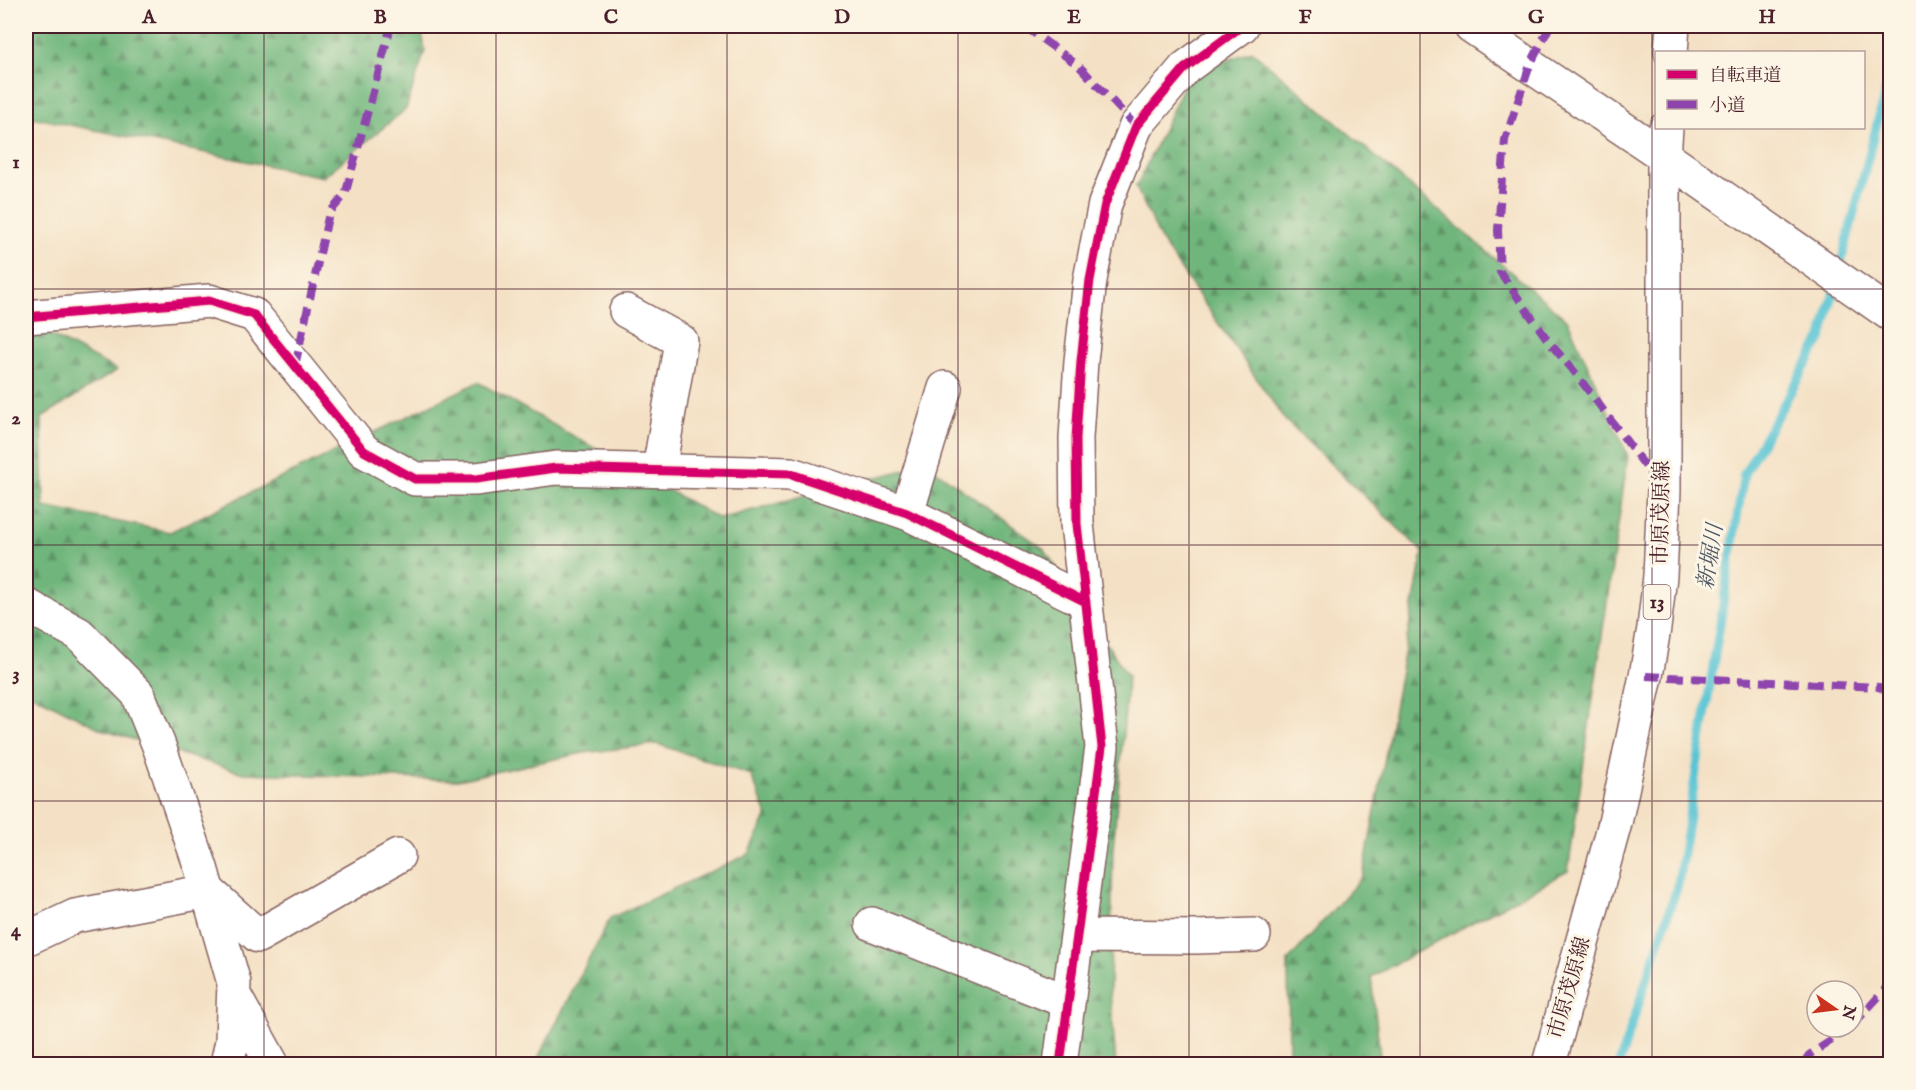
<svg xmlns="http://www.w3.org/2000/svg" width="1916" height="1090" viewBox="0 0 1916 1090" font-family="'IM FELL English','Noto Serif JP',serif">
	<style>
		.forest { fill: url(#forest-firs); stroke: #5c6a54; stroke-width: 1.5 }
		.lines { fill: none; stroke-linecap: round; stroke-linejoin: round }
		.stream { stroke: #59c4d4; stroke-width: 9 }
		.minor-casing { stroke: #866361; stroke-width: 36 }
		.tertiary-casing { stroke: #866361; stroke-width: 36 }
		.primary-casing { stroke: #866361; stroke-width: 36 }
		.minor { stroke: #fff; stroke-width: 33 }
		.tertiary { stroke: #fff; stroke-width: 33 }
		.primary { stroke: #fff; stroke-width: 33 }
		.quiet { stroke: #8e44ad; stroke-width: 8; stroke-dasharray: 15 8; stroke-linecap: butt }
		.cycleway-casing { stroke: #fcf5e5; stroke-width: 13 }
		.cycleway { stroke: #d6006c; stroke-width: 9 }
		.grid { fill: none; stroke: #4a1f2b; stroke-width: 1.5; stroke-opacity: 0.55 }
		.labels { text-anchor: middle; dominant-baseline: central; stroke-width: 6; stroke-linejoin: round; paint-order: stroke }
		.shield { fill: #fcf5e5; stroke: #7f5f63; stroke-width: 1.5 }
		.shield-label { font-size: 20px; font-weight: bold; fill: #4a1f2b }
		.street-label { font-size: 21px; fill: #4a1f2b; stroke: #fcf5e5 }
		.water-label { font-size: 22px; font-style: italic; fill: #4f5966; stroke: #fcf5e5 }
		.neatline { fill: none; stroke: #4a1f2b; stroke-width: 2 }
		.grid-label { font-size: 20px; text-anchor: middle; font-weight: bold; fill: #4a1f2b }
	</style>
	<defs>
		<pattern id="forest-firs" width="22" height="20" patternUnits="userSpaceOnUse" patternTransform="scale(1.5)"><rect width="22" height="20" fill="#6fb67c"/><path d="M5 1l3.5 6h-7zM16 11l3.5 6h-7z" fill="#5d9366"/></pattern>
	</defs>
	<rect width="100%" height="100%" fill="#fcf5e5"/>
	<filter id="ink" filterUnits="userSpaceOnUse"><feTurbulence type="fractalNoise" baseFrequency=".0167" numOctaves="2"/><feDisplacementMap in="SourceGraphic" scale="12" xChannelSelector="R" yChannelSelector="G"/><feConvolveMatrix kernelMatrix="1 2 1 2 8 2 1 2 1" color-interpolation-filters="sRGB"/></filter>
	<filter id="wash" filterUnits="userSpaceOnUse"><feTurbulence type="fractalNoise" baseFrequency=".008" numOctaves="4" result="noise"/><feDisplacementMap in="SourceGraphic" scale="24" xChannelSelector="R" yChannelSelector="G"/><feGaussianBlur stdDeviation="1.35" result="paint"/><feColorMatrix in="noise" values="0 0 0 0 0 0 0 0 0 0 0 0 0 0 0 0 0 1.4 0 .05"/><feComposite in="paint" operator="in"/></filter>
	<g filter="url(#wash)">
		<rect width="100%" height="100%" fill="#f4e1c5"/>
		<path class="forest" d="M 26,26 L 421,26 L 425,51 L 406,109 L 323,177 L 26,116 Z
			M 1252,51 L 1568,321 L 1628,456 L 1568,871 L 1371,977 L 1381,1064 L 1289,1064 L 1288,961 L 1363,876 L 1423,552 L 1285,420 L 1162,242 L 1136,187 L 1189,75 Z
			M 26,322 L 117,370 L 42,417 L 44,507 L 170,532 L 478,382 L 719,519 L 927,464 L 1044,549 L 1128,676 L 1113,849 L 1110,990 L 1116,1064 L 535,1064 L 610,918 L 749,854 L 767,815 L 751,775 L 657,744 L 583,753 L 458,780 L 243,773 L 103,730 L 26,691 Z"/>
		<g class="lines">
			<path class="stream" d="M 1619,1064 L 1678,884 L 1744,474 L 1822,337 L 1890,73"/>
		</g>
	</g>
	<g filter="url(#ink)">
		<g class="lines">
			<g class="minor-casing">
				<path id="minor" d="M 626,311 L 681,341 L 659,470
					M 907,513 L 945,388
					M 26,605 L 79,634 L 138,694 L 159,746 L 201,868 L 234,983 L 232,1041 L 227,1064
					M 872,924 L 1068,1002
					M 1077,936 L 1197,937 L 1254,935
					M 26,939 L 75,916 L 208,891 L 258,936 L 398,856
					M 234,995 L 272,1064
					M 1060,1064 L 1102,747 L 1077,524 L 1076,438 L 1081,361 L 1090,280 L 1105,204 L 1136,126 L 1185,68 L 1242,26"/>
			</g>
			<g class="tertiary-casing">
				<path id="tertiary" d="M 1471,26 L 1664,156 L 1890,314
					M 26,317 L 209,301 L 254,315 L 364,451 L 415,479 L 476,479 L 556,468 L 791,474 L 907,513 L 1086,602"/>
			</g>
			<g class="primary-casing">
				<path id="primary" d="M 1671,52 L 1673,26
					M 1549,1064 L 1615,823 L 1646,676 L 1654,628 L 1660,576 L 1664,491 L 1664,156 L 1666,128"/>
			</g>
			<use href="#minor" class="minor"/>
			<use href="#tertiary" class="tertiary"/>
			<use href="#primary" class="primary"/>
			<path class="quiet" d="M 1024,26 L 1079,66 L 1136,126
				M 1550,26 L 1530,65 L 1505,140 L 1498,230 L 1500,272 L 1549,342 L 1573,370 L 1664,491
				M 1868,26 L 1890,36
				M 295,366 L 329,213 L 345,195 L 391,26
				M 1646,676 L 1879,687 L 1890,693
				M 1853,1025 L 1890,984
				M 26,1057 L 35,1064
				M 1803,1064 L 1809,1055 L 1852,1027"/>
			<g class="cycleway-casing">
				<path id="cycleway" d="M 26,317 L 209,301 L 254,315 L 364,451 L 415,479 L 476,479 L 556,468 L 791,474 L 907,513 L 1086,602
					M 1060,1064 L 1102,747 L 1077,524 L 1076,438 L 1081,361 L 1090,280 L 1105,204 L 1136,126 L 1185,68 L 1242,26"/>
			</g>
			<use href="#cycleway" class="cycleway"/>
		</g>
	</g>
	<path class="grid" d="M 264,26 L 264,1064M 496,26 L 496,1064M 727,26 L 727,1064M 958,26 L 958,1064M 1189,26 L 1189,1064M 1420,26 L 1420,1064M 1652,26 L 1652,1064M 26,289 L 1890,289M 26,545 L 1890,545M 26,801 L 1890,801"/>
	<g class="labels">
		<rect class="shield" x="1643.5" y="585" width="27" height="34" rx="4.5"/>
		<g class="shield-label">
			<text x="1657" y="602">13</text>
		</g>
		<g class="street-label">
			<text transform="translate(1662 513) rotate(-89)">市原茂原線</text>
			<text transform="translate(1570 988) rotate(-74)">市原茂原線</text>
		</g>
		<g class="water-label">
			<text transform="translate(1711 557) rotate(-81)">新堀川</text>
		</g>
	</g>
	<rect width="1916" height="1090" fill="none" stroke="#fcf5e5" stroke-width="66"/>
	<rect x="1655" y="51" width="210" height="78" fill="#fcf5e5" stroke="#b59f9b" stroke-width="1.5"/>
	<rect x="1667" y="70" width="30" height="9" fill="#d6006c" stroke="#b59f9b" stroke-width="1.5"/>
	<text x="1709" y="81" font-size="18" fill="#4a1f2b">自転車道</text>
	<rect x="1667" y="100" width="30" height="9" fill="#8e44ad" stroke="#b59f9b" stroke-width="1.5"/>
	<text x="1709" y="111" font-size="18" fill="#4a1f2b">小道</text>
	<g transform="translate(1835 1009) rotate(104)"><circle r="28" fill="#fcf5e5" stroke="#b59f9b" stroke-width="1.5"/>
	<path d="M0-4.5L10 22L0 15L-10 22Z" fill="#c8321e"/>
	<text y="-9" font-size="16" font-weight="bold" text-anchor="middle" fill="#4a1f2b">N</text>
	</g>
	<rect x="33" y="33" width="1850" height="1024" class="neatline"/>
	<g class="grid-label">
		<text x="149" y="23">A</text>
		<text x="380" y="23">B</text>
		<text x="611" y="23">C</text>
		<text x="842" y="23">D</text>
		<text x="1074" y="23">E</text>
		<text x="1305" y="23">F</text>
		<text x="1536" y="23">G</text>
		<text x="1767" y="23">H</text>
		<text x="16" y="168">1</text>
		<text x="16" y="424">2</text>
		<text x="16" y="680">3</text>
		<text x="16" y="936">4</text>
	</g>
</svg>
